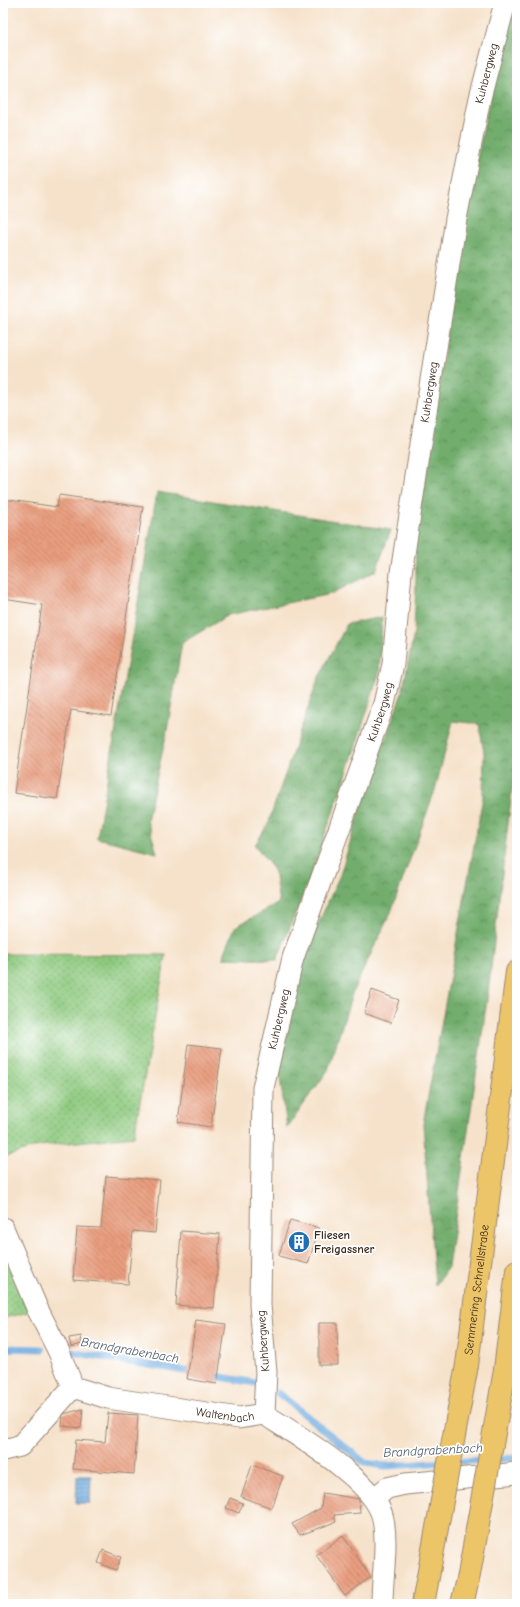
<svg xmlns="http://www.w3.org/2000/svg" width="520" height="1607" viewBox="0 0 520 1607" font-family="'Comic Neue',sans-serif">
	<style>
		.grass { fill: url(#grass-dots); stroke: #647a4e }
		.forest { fill: url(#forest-crowns); stroke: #566c46 }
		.water { fill: url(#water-rules); stroke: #546a7e }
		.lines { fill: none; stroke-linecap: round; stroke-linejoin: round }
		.stream { stroke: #6ca9de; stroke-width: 7 }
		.building { fill: url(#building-back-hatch) }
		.street-casing { stroke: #988674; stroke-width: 23 }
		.highway-casing { stroke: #988674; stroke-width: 24 }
		.street { stroke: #fff; stroke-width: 21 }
		.highway { stroke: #edc569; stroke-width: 22 }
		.highway-bridge-casing { stroke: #988674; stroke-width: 24; stroke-linecap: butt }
		.highway-bridge { stroke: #edc569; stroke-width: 22 }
		.labels { text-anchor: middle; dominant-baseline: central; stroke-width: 3.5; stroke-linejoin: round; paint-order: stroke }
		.street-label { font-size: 12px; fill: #3b2a1e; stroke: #fff }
		.poi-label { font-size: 12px; font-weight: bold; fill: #3b2a1e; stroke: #fff; text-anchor: start }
		.water-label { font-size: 13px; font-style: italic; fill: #4f5d6b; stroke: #fff }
	</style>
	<defs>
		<pattern id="grass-dots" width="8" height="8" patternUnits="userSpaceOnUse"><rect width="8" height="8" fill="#8dc97e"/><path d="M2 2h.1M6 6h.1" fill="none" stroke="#74a367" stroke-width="1.8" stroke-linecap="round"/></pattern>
		<pattern id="forest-crowns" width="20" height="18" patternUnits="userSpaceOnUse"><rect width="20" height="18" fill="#72ad6d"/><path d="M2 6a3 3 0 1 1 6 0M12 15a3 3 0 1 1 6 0" fill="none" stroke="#5f8d59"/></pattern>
		<pattern id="water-rules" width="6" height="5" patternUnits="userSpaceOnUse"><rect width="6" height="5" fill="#6ca9de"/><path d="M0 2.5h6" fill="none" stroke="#5a8ab3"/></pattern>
		<pattern id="building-back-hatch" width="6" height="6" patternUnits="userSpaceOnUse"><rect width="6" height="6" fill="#e99e7f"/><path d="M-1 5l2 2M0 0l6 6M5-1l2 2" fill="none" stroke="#be8167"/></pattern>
	</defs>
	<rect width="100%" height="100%" fill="#fff"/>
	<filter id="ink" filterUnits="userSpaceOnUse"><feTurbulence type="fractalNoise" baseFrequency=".025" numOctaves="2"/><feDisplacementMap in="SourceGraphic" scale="8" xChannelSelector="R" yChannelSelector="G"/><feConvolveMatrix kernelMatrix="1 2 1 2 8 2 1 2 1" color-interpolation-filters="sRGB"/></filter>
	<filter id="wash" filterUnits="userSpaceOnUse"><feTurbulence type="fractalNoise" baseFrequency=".012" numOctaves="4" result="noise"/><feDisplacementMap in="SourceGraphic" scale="16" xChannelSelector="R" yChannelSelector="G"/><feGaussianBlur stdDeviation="0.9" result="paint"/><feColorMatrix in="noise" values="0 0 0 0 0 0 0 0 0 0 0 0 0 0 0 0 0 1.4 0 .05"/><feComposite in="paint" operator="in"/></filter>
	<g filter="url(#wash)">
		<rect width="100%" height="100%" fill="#f6e2ca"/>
		<path class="grass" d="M 3,954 L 166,955 L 134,1136 L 39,1146 L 3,1158 Z
			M 3,1251 L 29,1312 L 3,1318 Z"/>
		<path class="forest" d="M 514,3 L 517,3 L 517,747 L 488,993 L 448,1267 L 435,1286 L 423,1124 L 483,797 L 484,753 L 479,724 L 453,721 L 435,790 L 391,912 L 353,991 L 328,1070 L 287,1128 L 279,1070 L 302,961 L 340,875 L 363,800 L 402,693 L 414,633 L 416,580 L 415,539 L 464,222 L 489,101 Z
			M 157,492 L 391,530 L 376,571 L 331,594 L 228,615 L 182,643 L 166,736 L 147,820 L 157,853 L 97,838 Z
			M 382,617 L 379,674 L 346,776 L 307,885 L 277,960 L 223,958 L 235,927 L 279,903 L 274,870 L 255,845 L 268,824 L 318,679 L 347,624 Z"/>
		<path class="water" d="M 77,1476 L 91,1476 L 90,1503 L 76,1503 Z"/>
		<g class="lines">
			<path class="stream" d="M 3,1348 L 42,1349
				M 71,1352 L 197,1373
				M 209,1375 L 256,1383
				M 278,1393 L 365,1463 L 385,1466 L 517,1458"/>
		</g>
		<g id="blocks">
			<path class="building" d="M 59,495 L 143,507 L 111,716 L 71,710 L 57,799 L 14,793 L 42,605 L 3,599 L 3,499 L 57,507 Z
				M 372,990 L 399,1000 L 391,1023 L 364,1013 Z
				M 188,1044 L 222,1048 L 211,1127 L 178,1122 Z
				M 106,1176 L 160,1180 L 155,1233 L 133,1231 L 128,1284 L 73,1280 L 77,1227 L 101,1228 Z
				M 290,1220 L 319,1228 L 308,1264 L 279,1256 Z
				M 181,1231 L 220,1234 L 214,1308 L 176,1305 Z
				M 196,1320 L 226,1324 L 217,1384 L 187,1379 Z
				M 319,1323 L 337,1323 L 338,1365 L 319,1365 Z
				M 81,1336 L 82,1344 L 71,1347 L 69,1338 Z
				M 83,1409 L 81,1428 L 62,1426 L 63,1414 Z
				M 108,1413 L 138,1415 L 134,1474 L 73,1469 L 76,1440 L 105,1442 Z
				M 252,1465 L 283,1476 L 272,1508 L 241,1497 Z
				M 323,1493 L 359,1499 L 360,1513 L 334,1515 L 336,1522 L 300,1535 L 292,1524 L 321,1508 Z
				M 230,1498 L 243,1503 L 239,1513 L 226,1508 Z
				M 343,1536 L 371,1577 L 345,1596 L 316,1555 Z
				M 103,1550 L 121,1557 L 116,1570 L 98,1563 Z"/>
		</g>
	</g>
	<g filter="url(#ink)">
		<use href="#blocks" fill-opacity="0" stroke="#988674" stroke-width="1"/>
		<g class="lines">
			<g class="street-casing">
				<g id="street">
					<path id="s1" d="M 3,1228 L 37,1308 L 59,1352 L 73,1387 L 108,1398 L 239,1418 L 264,1414 C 296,1435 376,1481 383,1519 C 388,1546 382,1576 382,1604"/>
					<path id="s2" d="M 264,1414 L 266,1372 L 260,1305 L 263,1088 L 293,958 L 384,704 L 393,664 L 401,573 L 456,219 L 480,98 L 505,3"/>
					<path d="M 3,1450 L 20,1446 L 73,1387"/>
					<path d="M 375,1498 L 387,1488 L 405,1484 L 517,1473"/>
				</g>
			</g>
			<g class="highway-casing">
				<g id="highway">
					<path id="s3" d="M 467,1365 L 517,972"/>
					<path d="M 505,1370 L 517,1271"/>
				</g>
			</g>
			<use href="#street" class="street"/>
			<use href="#highway" class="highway"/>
			<g class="highway-bridge-casing">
				<path id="highway-bridge" d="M 423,1604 L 467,1365
					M 462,1604 L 469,1575 L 505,1370"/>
			</g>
			<use href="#highway-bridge" class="highway-bridge"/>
		</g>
	</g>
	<defs>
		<g id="building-disc" transform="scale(1.15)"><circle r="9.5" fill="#1f6fb2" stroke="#fff"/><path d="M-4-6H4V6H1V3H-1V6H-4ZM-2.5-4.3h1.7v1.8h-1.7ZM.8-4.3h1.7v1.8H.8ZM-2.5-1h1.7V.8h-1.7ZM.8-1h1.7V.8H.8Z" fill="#fff"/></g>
	</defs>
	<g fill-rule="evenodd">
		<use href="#building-disc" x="299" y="1242"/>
	</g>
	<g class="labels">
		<g class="street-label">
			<text stroke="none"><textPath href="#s2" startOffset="1369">Kuhbergweg</textPath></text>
			<text stroke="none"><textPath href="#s2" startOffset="1045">Kuhbergweg</textPath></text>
			<text stroke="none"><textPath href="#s2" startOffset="721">Kuhbergweg</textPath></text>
			<text stroke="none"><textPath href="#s2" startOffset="397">Kuhbergweg</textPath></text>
			<text stroke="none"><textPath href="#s3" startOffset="76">Semmering Schnellstraße</textPath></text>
			<text transform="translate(263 1341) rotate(-94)">Kuhbergweg</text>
			<text stroke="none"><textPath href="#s1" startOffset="329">Waltenbach</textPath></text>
		</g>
		<g class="poi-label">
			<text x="314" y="1235">Fliesen<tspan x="314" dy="14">Freigassner</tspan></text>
		</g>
		<g class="water-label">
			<text transform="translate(130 1350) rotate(10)">Brandgrabenbach</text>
			<text transform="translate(433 1450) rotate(-3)">Brandgrabenbach</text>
		</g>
	</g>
	<rect width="520" height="1607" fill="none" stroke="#fff" stroke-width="16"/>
</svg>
